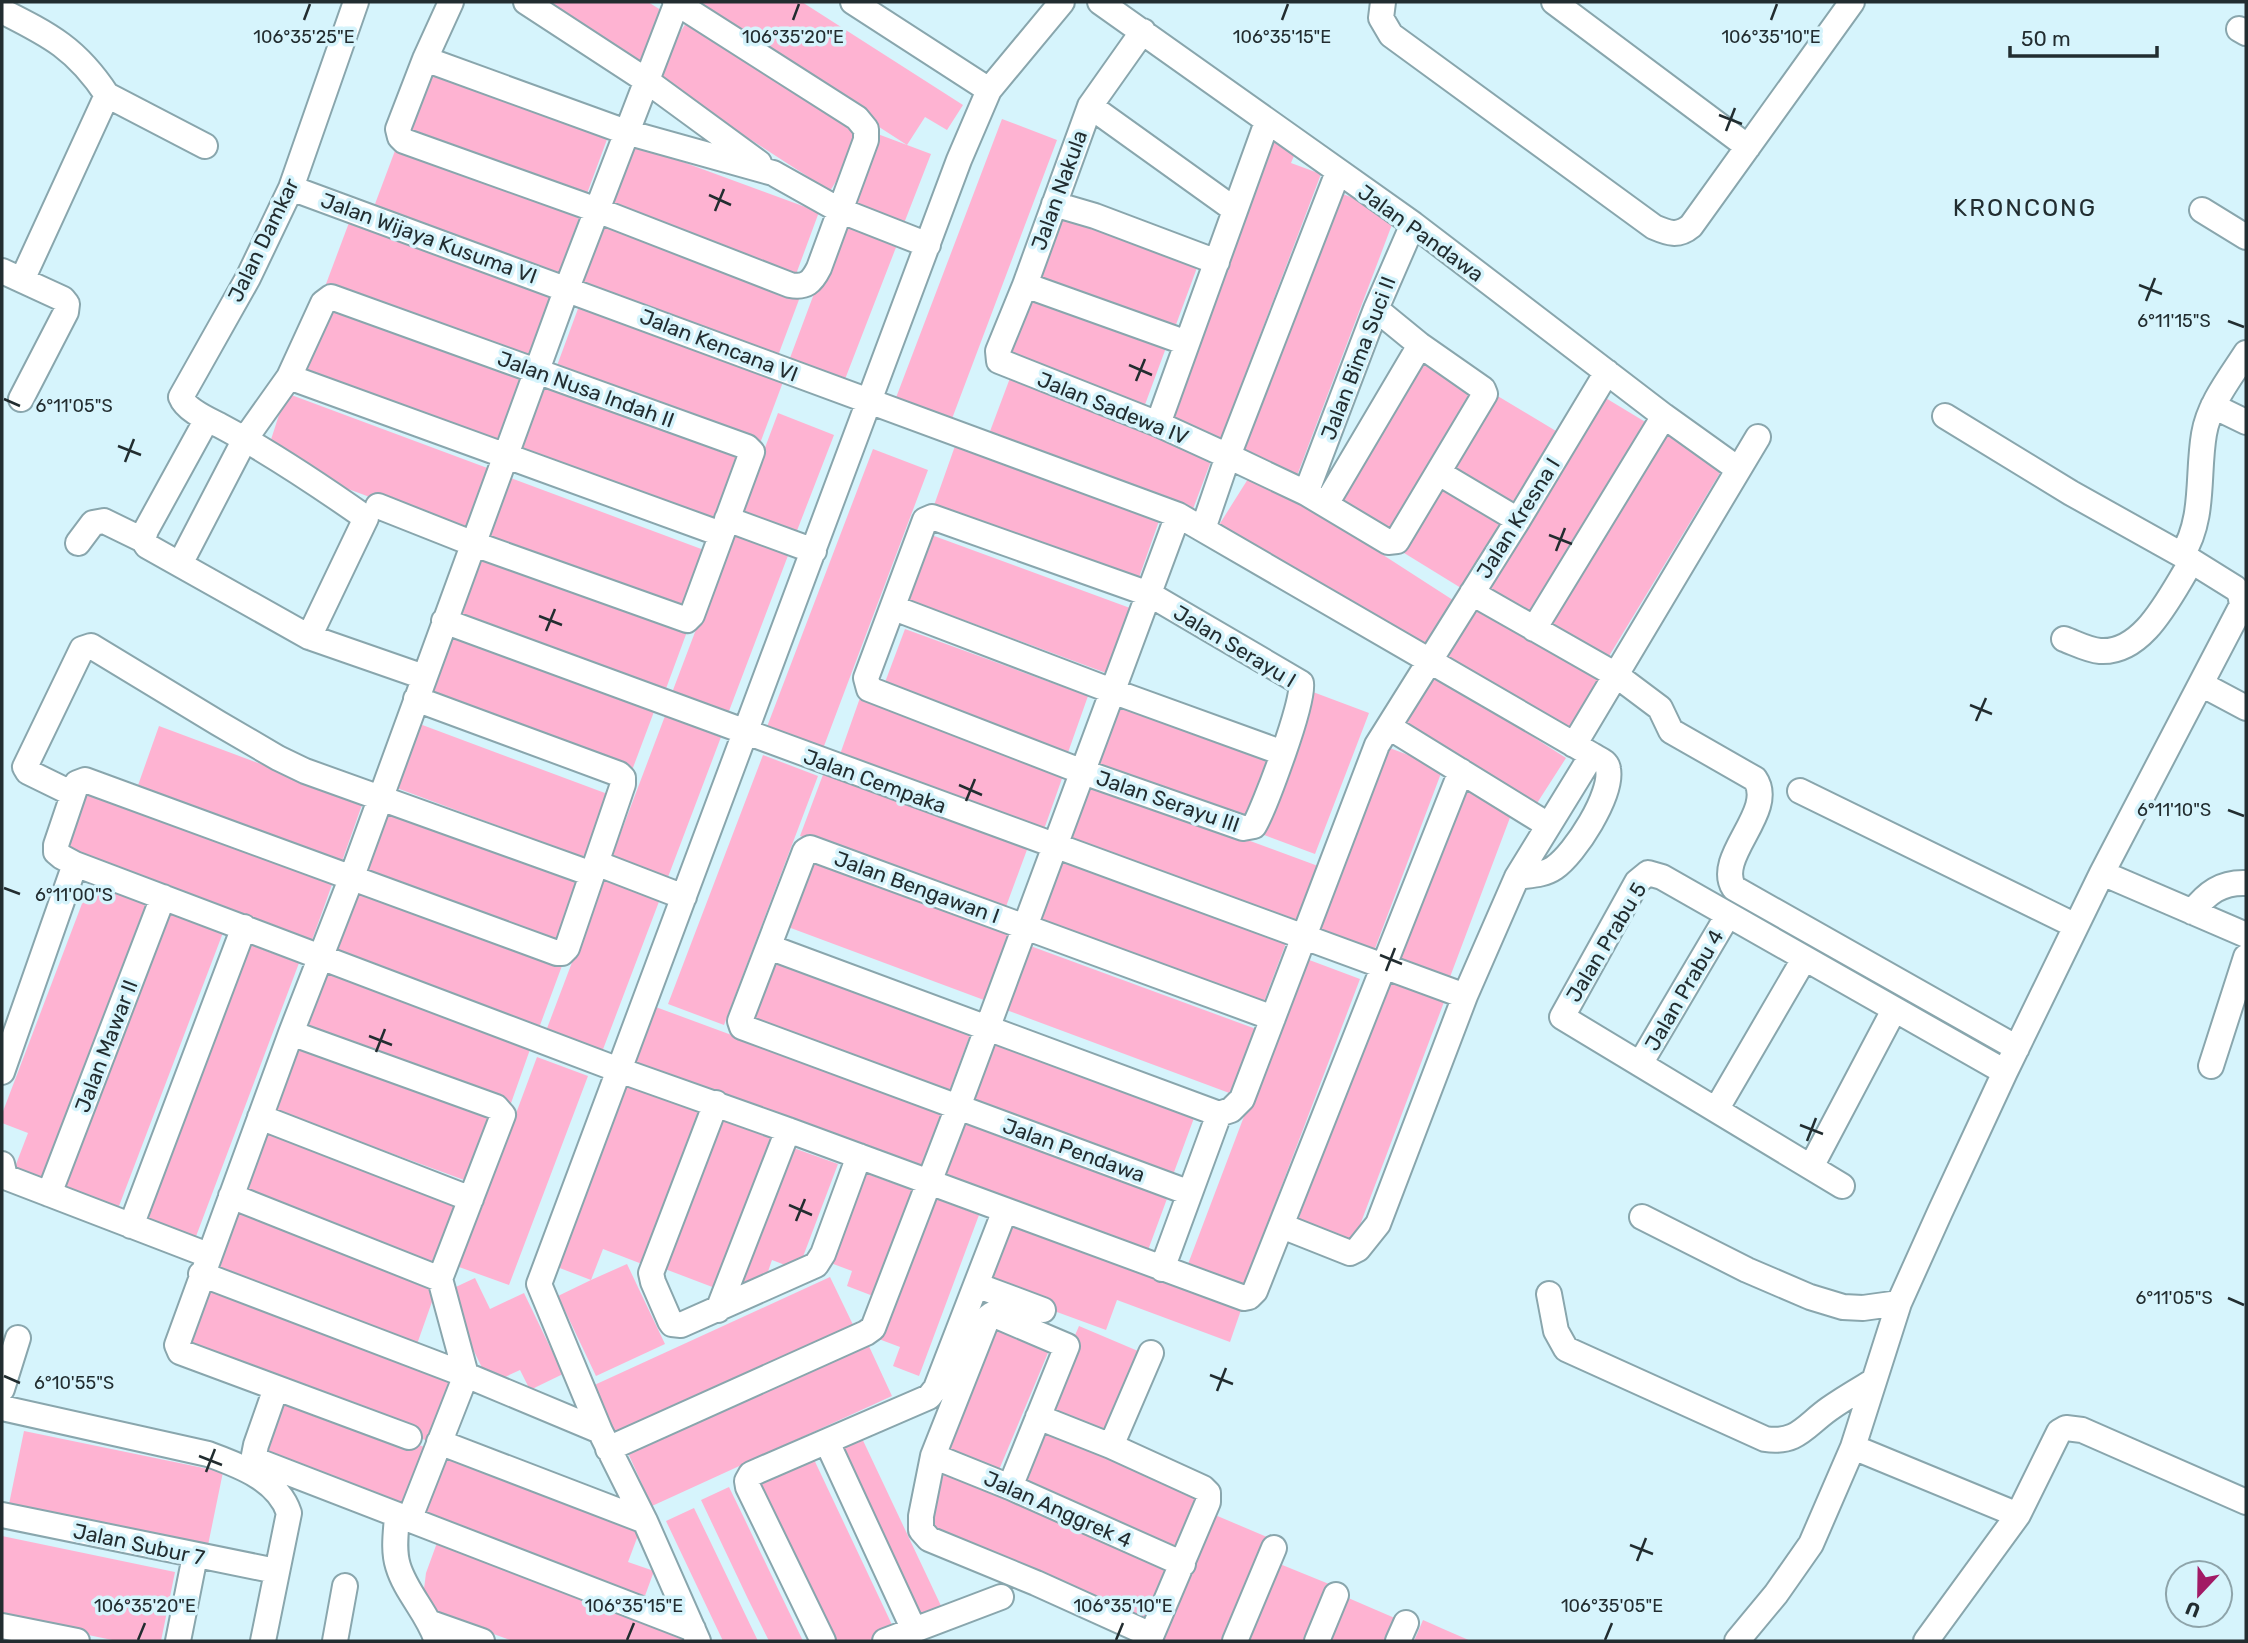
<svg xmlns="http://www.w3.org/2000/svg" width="2248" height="1643" viewBox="0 0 2248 1643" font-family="Rubik,sans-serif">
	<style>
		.building { fill: #feb3d2 }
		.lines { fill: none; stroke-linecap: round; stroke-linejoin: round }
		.minor-casing { stroke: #89a6ad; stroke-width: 28 }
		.minor { stroke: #fff; stroke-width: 24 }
		.ticks { fill: none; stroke: #222d30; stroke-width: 2.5 }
		.labels { text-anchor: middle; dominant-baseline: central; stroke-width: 7; stroke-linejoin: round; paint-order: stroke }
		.street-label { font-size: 21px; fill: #222d30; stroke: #d6f4fc }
		.quarter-label { font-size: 24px; letter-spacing: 2px; fill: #222d30; stroke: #d6f4fc }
		.ticks-label { font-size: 18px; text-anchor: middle; fill: #222d30; stroke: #d6f4fc; stroke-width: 7; stroke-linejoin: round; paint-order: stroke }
	</style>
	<rect width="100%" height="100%" fill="#d6f4fc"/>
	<path class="building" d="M 531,2 L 648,2 L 669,15 L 635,68 Z
		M 685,2 L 802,2 L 963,105 L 947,130 L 925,117 L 907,145 Z
		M 686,23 L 864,137 L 830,191 L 652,76 Z
		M 424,66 L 609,134 L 585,199 L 400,131 Z
		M 1002,119 L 1057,140 L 950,424 L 894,403 Z
		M 875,133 L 931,154 L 901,231 L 846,210 Z
		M 1271,136 L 1298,146 L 1291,163 L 1321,174 L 1220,441 L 1164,420 Z
		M 634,144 L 819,212 L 795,277 L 611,208 Z
		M 396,148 L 580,216 L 556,280 L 372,212 Z
		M 1340,193 L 1396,214 L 1295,481 L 1239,460 Z
		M 1055,212 L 1198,265 L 1174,330 L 1031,277 Z
		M 843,216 L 900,237 L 842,387 L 787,366 Z
		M 350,220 L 554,295 L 530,359 L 326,284 Z
		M 596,221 L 800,297 L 776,361 L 572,286 Z
		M 1023,292 L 1167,345 L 1143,410 L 999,357 Z
		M 324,305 L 528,380 L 504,445 L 300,369 Z
		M 579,306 L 783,382 L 759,446 L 555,371 Z
		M 1415,359 L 1480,398 L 1394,540 L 1328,501 Z
		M 1010,378 L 1214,453 L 1190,517 L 986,442 Z
		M 534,381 L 738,457 L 714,521 L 510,446 Z
		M 1491,392 L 1556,431 L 1461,588 L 1396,548 Z
		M 286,393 L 490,469 L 466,533 L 300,471 L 267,452 Z
		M 1599,394 L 1652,426 L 1532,625 L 1479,593 Z
		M 778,413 L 834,435 L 793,541 L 738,520 Z
		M 1658,428 L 1723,468 L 1603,666 L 1537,627 Z
		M 955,446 L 1159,521 L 1136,586 L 932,511 Z
		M 873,449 L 928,470 L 821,754 L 765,732 Z
		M 1253,471 L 1456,602 L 1422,655 L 1219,525 Z
		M 500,474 L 704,550 L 680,614 L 476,539 Z
		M 736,524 L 792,545 L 726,719 L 670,698 Z
		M 926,533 L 1130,608 L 1106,673 L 902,597 Z
		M 484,554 L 688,629 L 664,694 L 460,618 Z
		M 1475,601 L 1607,686 L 1573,739 L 1440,654 Z
		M 905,629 L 1088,696 L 1065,761 L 881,693 Z
		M 451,633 L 655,709 L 631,773 L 427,698 Z
		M 1435,674 L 1566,758 L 1532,811 L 1401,727 Z
		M 1313,692 L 1369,713 L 1315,854 L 1259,833 Z
		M 861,695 L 1065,770 L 1042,835 L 838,760 Z
		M 1113,701 L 1273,761 L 1249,825 L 1090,766 Z
		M 665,716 L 721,737 L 665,885 L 609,864 Z
		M 409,720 L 613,796 L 590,860 L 386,784 Z
		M 159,726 L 363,802 L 340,867 L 136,791 Z
		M 1387,747 L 1443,768 L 1371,959 L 1315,938 Z
		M 763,755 L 818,776 L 724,1025 L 668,1004 Z
		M 824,772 L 1028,847 L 1004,912 L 800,836 Z
		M 1084,780 L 1318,866 L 1294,930 L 1060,844 Z
		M 1458,786 L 1514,807 L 1447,985 L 1391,963 Z
		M 88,787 L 334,879 L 311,943 L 64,852 Z
		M 382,808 L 586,884 L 562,948 L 358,873 Z
		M 1059,859 L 1286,943 L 1262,1007 L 1036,924 Z
		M 804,860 L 1008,935 L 984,1000 L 780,924 Z
		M 607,870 L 663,891 L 602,1052 L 546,1031 Z
		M 91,880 L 147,901 L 42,1177 L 15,1167 L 28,1133 L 2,1123 L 2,1114 Z
		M 359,888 L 563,963 L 539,1028 L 335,952 Z
		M 168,909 L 224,930 L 116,1214 L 61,1193 Z
		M 243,942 L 299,963 L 192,1247 L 136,1226 Z
		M 1025,944 L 1256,1029 L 1232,1094 L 1001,1008 Z
		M 1304,958 L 1360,979 L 1241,1293 L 1185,1272 Z
		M 766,960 L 970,1035 L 946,1100 L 742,1024 Z
		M 329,966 L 533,1041 L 510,1106 L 305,1030 Z
		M 1388,981 L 1444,1002 L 1351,1249 L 1295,1228 Z
		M 653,1006 L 946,1114 L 922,1179 L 630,1070 Z
		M 990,1043 L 1194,1118 L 1170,1183 L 966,1107 Z
		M 295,1044 L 499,1120 L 475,1184 L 271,1109 Z
		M 537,1057 L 588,1076 L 509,1285 L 459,1267 Z
		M 626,1083 L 700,1110 L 642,1264 L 603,1249 L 591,1280 L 627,1264 L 665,1344 L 596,1376 L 558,1296 L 591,1280 L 557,1267 Z
		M 721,1118 L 772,1137 L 715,1288 L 665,1269 Z
		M 964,1121 L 1168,1196 L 1144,1261 L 940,1185 Z
		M 258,1128 L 456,1202 L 432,1266 L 234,1193 Z
		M 788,1146 L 838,1164 L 798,1270 L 772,1260 L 762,1289 L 737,1280 Z
		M 862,1172 L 912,1190 L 873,1296 L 847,1286 L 852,1271 L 828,1262 Z
		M 929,1196 L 979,1215 L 919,1376 L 893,1366 L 900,1347 L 876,1338 Z
		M 235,1207 L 439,1282 L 416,1347 L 212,1271 Z
		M 1004,1222 L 1241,1310 L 1230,1342 L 1117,1300 L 1106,1330 L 981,1284 Z
		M 830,1277 L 856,1331 L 615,1441 L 590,1387 Z
		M 475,1278 L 490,1309 L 524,1293 L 563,1374 L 530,1390 L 520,1370 L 490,1384 L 445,1292 Z
		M 205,1285 L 452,1377 L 428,1441 L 181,1350 Z
		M 991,1323 L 1050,1348 L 996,1477 L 937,1452 Z
		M 1079,1326 L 1138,1351 L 1101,1437 L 1042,1412 Z
		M 867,1342 L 892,1396 L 652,1506 L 627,1451 Z
		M 284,1395 L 427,1448 L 404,1513 L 260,1460 Z
		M 1043,1428 L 1197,1494 L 1171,1554 L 1017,1487 Z
		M 24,1431 L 223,1472 L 207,1550 L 8,1509 Z
		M 859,1432 L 943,1610 L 915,1623 L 831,1446 Z
		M 810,1451 L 894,1629 L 868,1641 L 833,1641 L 755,1477 Z
		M 436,1454 L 640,1530 L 628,1562 L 654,1571 L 642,1604 L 412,1518 Z
		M 948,1465 L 1173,1562 L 1147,1622 L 921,1529 Z
		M 729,1487 L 745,1520 L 803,1641 L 769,1641 L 748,1599 L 701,1500 Z
		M 694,1508 L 710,1541 L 758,1641 L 723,1641 L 666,1521 Z
		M 1208,1512 L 1267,1537 L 1223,1641 L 1154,1641 Z
		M 2,1536 L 175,1572 L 161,1641 L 117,1641 L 2,1617 Z
		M 438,1540 L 691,1641 L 513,1641 L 433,1612 L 422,1605 L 426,1573 Z
		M 1270,1560 L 1329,1584 L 1305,1641 L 1236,1641 Z
		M 1339,1594 L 1397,1619 L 1388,1641 L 1319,1641 Z
		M 1423,1620 L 1441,1628 L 1471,1641 L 1414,1641 Z"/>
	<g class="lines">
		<g class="minor-casing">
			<path id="minor" d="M 451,2 L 425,59 L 398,129 L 400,137 L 404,141 L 597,210 L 790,285 C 806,288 812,282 819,268 L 866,140 L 866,129 L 857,118 L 675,2
				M 526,2 L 647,81 L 759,163
				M 853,2 L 989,90
				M 1100,2 L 1413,224 L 1664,416 L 1738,469
				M 1383,2 L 1381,18 L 1391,35 L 1654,227 C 1668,233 1678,237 1691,226 L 1852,2
				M 1554,2 L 1748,147
				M 2,11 C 50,35 77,49 107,95 L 22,280
				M 2239,29 L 2246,33
				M 1143,31 L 1090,106 L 1025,285 L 998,351 L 999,361 L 1158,424 L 1228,456 L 1306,493 L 1388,542 L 1397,541 L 1485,394 L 1483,389 L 1420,345 L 1376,309
				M 425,59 L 626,132 L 773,173 L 839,210 L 928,245
				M 107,95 L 205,146
				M 1090,106 L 1235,210
				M 291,188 L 1178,515 L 1592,755 L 1517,877 L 1465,996 L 1378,1224 L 1358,1249 L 1350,1253 L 1282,1226
				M 1054,204 L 1095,216 L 1217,262
				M 2202,210 L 2246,237
				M 2,271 L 63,299 L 67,304 L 66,312 L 21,399
				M 1025,285 L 1187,343
				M 289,377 L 721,534
				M 2213,406 L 2246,422
				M 1945,416 L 2071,493 L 2182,555
				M 1158,424 L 1267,122
				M 1439,473 L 1518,520
				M 1306,493 L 1376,309 L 1413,224
				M 1326,504 L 1420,345
				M 932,517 L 1149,594 L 1301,683 C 1306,698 1264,809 1254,826 L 1243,828 L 1083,772 L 869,689 L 866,678 L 925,520 Z
				M 727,519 L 814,551
				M 1203,529 L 1228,456 L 1338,172
				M 143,540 L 146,530 L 207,419
				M 78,543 L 93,523 L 104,521 L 143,540 L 147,546 L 309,637 L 424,677
				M 180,564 L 245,439 L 289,377 L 323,303 L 331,297 L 747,447 L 752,452 L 692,615 L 687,620 L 474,544 L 378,506
				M 1472,593 L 1616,675 L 1660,708 L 1671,731 L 1755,779 C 1777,811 1714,857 1734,888 L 2017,1048
				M 894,608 L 1112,691 L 1283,753
				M 444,621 L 1465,996
				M 1534,629 L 1664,416
				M 309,637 L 366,518 C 319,485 270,452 219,425 C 207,419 186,410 181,397 L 248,278 L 291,188 L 356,2
				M 2064,639 C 2075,643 2088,650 2100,651 C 2145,654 2171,593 2192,561
				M 2201,684 L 2246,708
				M 416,699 L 619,774 L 623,778 L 623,784 L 567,948 L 562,953 L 557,953 L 85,780 L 77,783 L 56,845 L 56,852 L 62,857 L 75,864 L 619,1070 L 788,1130 L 1244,1298 L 1249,1297 L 1255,1291 L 1461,771
				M 1389,727 L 1548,825
				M 1574,745 L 1758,437
				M 1800,791 L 2076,926
				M 73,794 L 28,772 L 25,767 L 82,649 L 91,646 L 218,723 L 278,758 L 305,771 L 592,874
				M 596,863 L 684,897
				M 2102,873 L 2246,935
				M 1517,877 C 1529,875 1544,875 1554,868 C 1575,854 1613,794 1608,769 C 1607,761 1598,759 1592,755
				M 2192,912 C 2207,893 2221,882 2246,883
				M 769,947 L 1219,1114 L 1231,1110 L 1242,1099 L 1377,745 L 1518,520 L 1607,372
				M 291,1033 L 496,1107 L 503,1115 L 440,1279 L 466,1375 L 409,1520
				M 1640,1064 L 1728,915
				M 2211,1066 L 2246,957
				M 2,1072 L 75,864
				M 716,1103 L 651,1273 L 653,1282 L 670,1321 L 672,1324 L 681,1325 L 816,1265 L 823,1254 L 859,1156
				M 1716,1110 L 1804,959
				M 260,1117 L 471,1199
				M 2,1164 L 5,1177 L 208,1255
				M 1811,1167 L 1894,1010
				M 1842,1186 L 1562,1017 L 1637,882 L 1648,873 L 1662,877 L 2005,1072
				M 1190,1193 L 742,1027 L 740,1021 L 805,851 L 810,848 L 1273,1018
				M 49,1194 L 163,897
				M 231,1196 L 440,1279
				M 1642,1217 L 1747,1270 L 1810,1297 L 1843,1307 L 1863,1308 L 1899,1303
				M 131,1226 L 244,927
				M 1162,1269 L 1219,1114
				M 201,1274 L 466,1375 L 600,1431
				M 976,1285 L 1043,1310
				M 1549,1294 L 1556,1331 L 1566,1349 L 1765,1439 C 1797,1444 1805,1426 1829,1409 C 1843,1399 1857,1391 1872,1382
				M 718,1310 L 788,1130
				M 276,1388 L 256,1445 L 254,1455 L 258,1461 L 693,1629
				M 2,1389 L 18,1338
				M 2,1408 L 208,1454 C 238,1465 278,1479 289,1513 L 263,1641
				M 1038,1417 L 1111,1446 L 1203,1488 L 1208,1493 L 1208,1502 L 1149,1641
				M 409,1437 L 180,1352 L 177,1345 L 291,1033 L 351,879 L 567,288 L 677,2
				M 439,1442 L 645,1521
				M 827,1442 L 914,1630
				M 1111,1446 L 1151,1353
				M 1853,1447 L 2018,1515
				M 608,1449 L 866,1333 L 873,1328 L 958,1107 L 1178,515
				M 933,1456 L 1010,1487 L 1183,1564
				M 1010,1487 L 1067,1346 L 992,1314 L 988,1317 L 933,1456 L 921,1516 L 921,1530 L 929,1539 L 1036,1583 L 1151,1635
				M 2,1515 L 276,1571
				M 397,1516 C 396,1532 393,1550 398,1566 C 406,1593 428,1613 437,1641
				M 431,1623 L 482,1641
				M 2,1626 L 77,1641
				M 178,1641 L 195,1556
				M 335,1641 L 345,1586
				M 698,1641 L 645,1521 L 600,1431 L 539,1284 L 959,160 L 989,90 L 1062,2
				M 823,1641 L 748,1487 L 747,1481 L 751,1474 L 929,1397 L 936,1388 L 1005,1210
				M 885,1641 L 1001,1597
				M 1235,1641 L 1274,1548
				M 1317,1641 L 1336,1595
				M 1398,1641 L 1406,1623
				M 1737,1641 L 1776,1594 L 1811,1544 L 1853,1447 L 1899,1303 L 1940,1212 L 2005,1072 L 2102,873 L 2242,605 L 2240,593 L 2235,588 L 2182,555 C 2205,518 2197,475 2204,434 C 2209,404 2230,378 2246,353
				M 1926,1641 L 2018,1515 L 2059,1432 L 2066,1428 L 2082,1430 L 2246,1502"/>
		</g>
		<use href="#minor" class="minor"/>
	</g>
	<path class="ticks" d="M 304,20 L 310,4M 793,20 L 799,4M 1282,20 L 1288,4M 1771,20 L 1777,4M 1719,115 L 1742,124M 1726,131 L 1735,108M 709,195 L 731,205M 715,211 L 724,189M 2139,285 L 2162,294M 2146,301 L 2155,278M 2228,321 L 2244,327M 1129,365 L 1152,375M 1136,381 L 1145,359M 4,399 L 20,406M 118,446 L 141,455M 125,462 L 134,439M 1549,535 L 1572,544M 1556,551 L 1565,528M 539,616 L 562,625M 546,631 L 555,609M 1970,705 L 1992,714M 1976,721 L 1986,698M 959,785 L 982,795M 966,801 L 975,779M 2228,810 L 2244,816M 4,888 L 20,894M 1380,955 L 1402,964M 1386,971 L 1395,948M 369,1036 L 392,1045M 376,1052 L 385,1029M 1800,1125 L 1823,1134M 1807,1141 L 1816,1118M 789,1205 L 812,1215M 796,1221 L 805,1199M 2228,1298 L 2244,1305M 1210,1375 L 1233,1384M 4,1376 L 20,1383M 1217,1391 L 1226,1368M 199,1456 L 222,1465M 206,1472 L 215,1449M 1630,1545 L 1653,1554M 1637,1561 L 1646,1538M 138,1640 L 145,1623M 627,1640 L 634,1623M 1116,1640 L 1123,1623M 1605,1640 L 1612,1623"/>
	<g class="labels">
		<g class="street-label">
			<text transform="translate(1059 190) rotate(-70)">Jalan Nakula</text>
			<text transform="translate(1421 233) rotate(36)">Jalan Pandawa</text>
			<text transform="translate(429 238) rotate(20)">Jalan Wijaya Kusuma VI</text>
			<text transform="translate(263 240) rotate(-64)">Jalan Damkar</text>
			<text transform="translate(719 345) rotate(21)">Jalan Kencana VI</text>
			<text transform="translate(1358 358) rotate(-69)">Jalan Bima Suci II</text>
			<text transform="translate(586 389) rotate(20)">Jalan Nusa Indah II</text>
			<text transform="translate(1113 408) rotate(22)">Jalan Sadewa IV</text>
			<text transform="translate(1518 518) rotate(-58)">Jalan Kresna I</text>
			<text transform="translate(1235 646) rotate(31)">Jalan Serayu I</text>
			<text transform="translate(875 781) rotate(20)">Jalan Cempaka</text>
			<text transform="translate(1168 801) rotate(19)">Jalan Serayu III</text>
			<text transform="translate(917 887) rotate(20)">Jalan Bengawan I</text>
			<text transform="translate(1606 942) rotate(-59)">Jalan Prabu 5</text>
			<text transform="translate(1684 990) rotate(-60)">Jalan Prabu 4</text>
			<text transform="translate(106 1046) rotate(-69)">Jalan Mawar II</text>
			<text transform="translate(1074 1150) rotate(20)">Jalan Pendawa</text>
			<text transform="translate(1058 1509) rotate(24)">Jalan Anggrek 4</text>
			<text transform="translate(139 1544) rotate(12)">Jalan Subur 7</text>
		</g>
		<g class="quarter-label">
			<text x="2025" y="208">KRONCONG</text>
		</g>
	</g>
	<g class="ticks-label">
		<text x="304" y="43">106°35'25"E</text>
		<text x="793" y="43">106°35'20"E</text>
		<text x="1282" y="43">106°35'15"E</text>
		<text x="1771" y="43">106°35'10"E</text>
		<text x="2174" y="327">6°11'15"S</text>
		<text x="74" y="412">6°11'05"S</text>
		<text x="2174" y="816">6°11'10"S</text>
		<text x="74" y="901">6°11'00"S</text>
		<text x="2174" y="1304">6°11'05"S</text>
		<text x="74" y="1389">6°10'55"S</text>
		<text x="145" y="1612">106°35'20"E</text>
		<text x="634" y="1612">106°35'15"E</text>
		<text x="1123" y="1612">106°35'10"E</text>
		<text x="1612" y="1612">106°35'05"E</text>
	</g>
	<rect width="2248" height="1643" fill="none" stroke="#222d30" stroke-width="7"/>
	<g transform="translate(2199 1594) rotate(202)"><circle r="33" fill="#d6f4fc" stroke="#8ea4aa" stroke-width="2"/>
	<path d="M0-5L12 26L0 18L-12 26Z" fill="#a21a65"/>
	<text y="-10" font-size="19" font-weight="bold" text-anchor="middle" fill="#222d30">U</text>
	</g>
	<path d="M2010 46v10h147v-10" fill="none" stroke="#222d30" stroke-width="3.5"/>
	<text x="2021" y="46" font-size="21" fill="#222d30" stroke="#d6f4fc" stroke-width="5" paint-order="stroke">50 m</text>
</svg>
